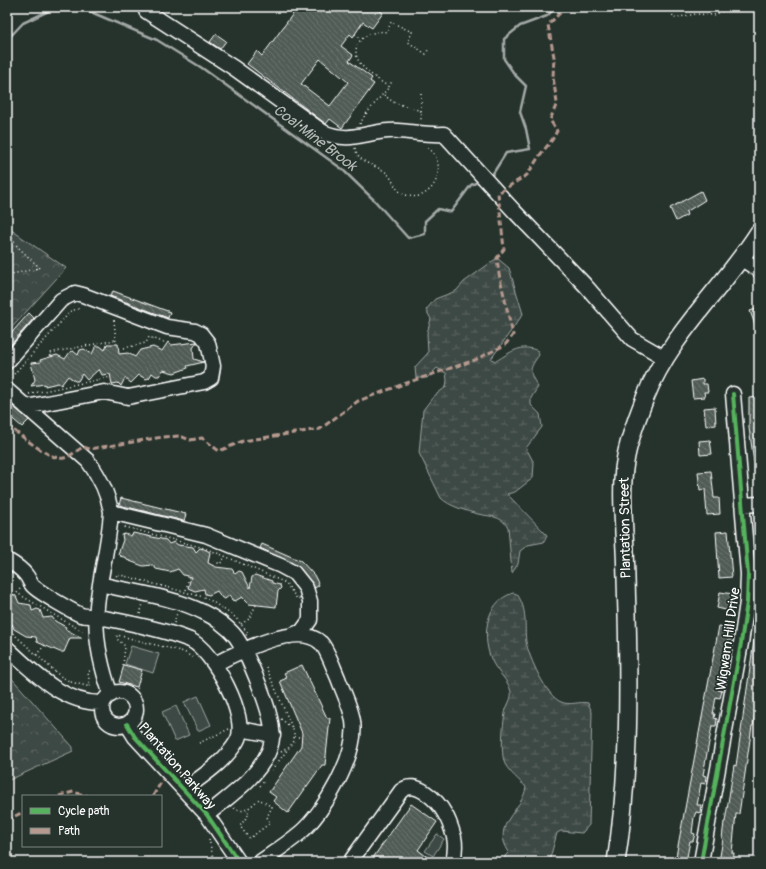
<svg xmlns="http://www.w3.org/2000/svg" width="766" height="869" viewBox="0 0 766 869" font-family="Pangolin,sans-serif">
	<style>
		.grass { fill: #3e4944; stroke: #9ea4a2 }
		.wetland { fill: url(#wetland-marsh); stroke: #9ea4a2 }
		.park { fill: url(#park-crowns); stroke: #9ea4a2 }
		.lines { fill: none; stroke-linecap: round; stroke-linejoin: round }
		.stream { stroke: #a4a9a7; stroke-width: 2.5 }
		.building { fill: url(#building-back-hatch); stroke: #fff; fill-rule: evenodd }
		.minor-casing { stroke: #fff; stroke-width: 17 }
		.major-casing { stroke: #fff; stroke-width: 20 }
		.path { stroke: #fff; stroke-width: 1.5; stroke-dasharray: 1 3; stroke-linecap: butt }
		.minor { stroke: #26332d; stroke-width: 14 }
		.major { stroke: #26332d; stroke-width: 17 }
		.quiet { stroke: #b69a8f; stroke-width: 3; stroke-dasharray: 6 3; stroke-linecap: butt }
		.cycleway-casing { stroke: #26332d; stroke-width: 6 }
		.cycleway { stroke: #56b35d; stroke-width: 4 }
		.labels { text-anchor: middle; dominant-baseline: central; stroke-width: 3.5; stroke-linejoin: round; paint-order: stroke }
		.street-label { font-size: 14px; fill: #fff; stroke: #26332d }
		.water-label { font-size: 15px; font-style: italic; fill: #b3b8b6; stroke: #26332d }
	</style>
	<defs>
		<pattern id="wetland-marsh" width="20" height="14" patternUnits="userSpaceOnUse"><rect width="20" height="14" fill="#3e4944"/><path d="M1 5h8M5 5V1M11 12h8M15 12V8" fill="none" stroke="#5b6460"/></pattern>
		<pattern id="park-crowns" width="20" height="18" patternUnits="userSpaceOnUse"><rect width="20" height="18" fill="#3e4944"/><path d="M2 6a3 3 0 1 1 6 0M12 15a3 3 0 1 1 6 0" fill="none" stroke="#5b6460"/></pattern>
		<pattern id="building-back-hatch" width="6" height="6" patternUnits="userSpaceOnUse"><rect width="6" height="6" fill="#515c57"/><path d="M-1 5l2 2M0 0l6 6M5-1l2 2" fill="none" stroke="#6b7470"/></pattern>
	</defs>
	<rect width="100%" height="100%" fill="#26332d"/>
	<filter id="ink" filterUnits="userSpaceOnUse"><feTurbulence type="fractalNoise" baseFrequency=".025" numOctaves="2"/><feDisplacementMap in="SourceGraphic" scale="8" xChannelSelector="R" yChannelSelector="G"/><feConvolveMatrix kernelMatrix="1 2 1 2 8 2 1 2 1" color-interpolation-filters="sRGB"/></filter>
	<g filter="url(#ink)">
		<path class="grass" d="M 131,646 L 159,654 L 153,673 L 125,664 Z
			M 198,696 L 211,725 L 198,731 L 184,702 Z
			M 176,706 L 189,735 L 175,741 L 162,712 Z
			M 437,834 L 444,839 L 433,856 L 425,851 Z"/>
		<path class="wetland" d="M 497,258 L 509,268 L 523,314 L 491,359 L 496,361 C 511,352 521,343 538,351 L 539,355 C 528,370 529,372 538,387 L 531,398 L 531,405 L 540,414 L 542,427 L 526,448 L 534,463 L 533,478 L 515,492 L 507,494 L 547,535 L 544,542 L 528,545 L 520,551 L 518,564 L 512,573 L 508,527 C 500,515 491,517 478,514 C 466,511 449,506 441,498 L 419,453 L 423,410 L 433,397 L 446,387 L 447,380 L 446,373 L 437,368 L 427,378 L 416,378 L 415,367 L 428,353 L 427,333 L 431,319 L 426,310 L 435,299 L 456,291 L 464,282 Z
			M 513,593 L 517,594 C 528,610 524,625 526,642 C 529,657 546,696 561,702 C 570,706 580,701 588,703 L 592,712 L 589,825 L 582,833 L 561,831 L 557,833 L 549,862 L 504,862 L 505,856 L 509,852 C 490,824 523,811 526,787 C 519,780 510,773 505,764 C 500,754 503,720 506,709 C 508,704 512,698 511,692 C 509,681 498,673 493,663 C 481,640 484,602 513,593 Z"/>
		<path class="park" d="M 7,227 L 66,268 L 7,333 Z
			M 7,673 L 73,747 L 73,751 L 7,781 Z"/>
		<g class="lines">
			<path class="stream" d="M 79,7 L 157,40 L 202,68 L 342,169 L 375,201 L 408,238 L 425,234 L 425,221 L 438,209 L 451,212 L 471,185 L 480,181
				M 7,40 L 23,23 L 57,7
				M 489,177 L 492,175 L 506,153 L 530,149 L 526,129 L 520,112 L 526,86 L 515,75 L 504,59 L 504,39 L 520,26 L 547,16 L 556,7"/>
		</g>
		<path class="building" d="M 298,7 L 333,7 L 340,12 L 344,7 L 375,7 L 383,13 L 372,28 L 363,22 L 353,37 L 350,34 L 341,46 L 353,55 L 349,61 L 372,78 L 370,81 L 374,84 L 342,128 L 330,119 L 326,124 L 247,64 L 257,51 L 262,56 ZM 320,59 L 348,82 L 330,106 L 301,84 Z
			M 216,34 L 226,41 L 220,49 L 210,42 Z
			M 701,191 L 705,200 L 686,212 L 687,215 L 676,221 L 670,208 Z
			M 113,291 L 170,312 L 168,318 L 110,296 Z
			M 759,308 L 759,333 L 758,333 L 750,311 Z
			M 29,313 L 34,318 L 7,349 L 7,338 Z
			M 168,342 L 171,345 L 197,342 L 193,348 L 194,359 L 204,362 L 187,366 L 188,368 L 174,373 L 163,370 L 159,376 L 156,376 L 152,373 L 149,378 L 146,379 L 139,375 L 131,383 L 125,378 L 121,386 L 118,383 L 112,384 L 110,374 L 102,375 L 99,369 L 87,380 L 82,374 L 78,381 L 75,381 L 68,376 L 61,385 L 58,383 L 45,386 L 45,384 L 31,386 L 35,380 L 31,363 L 41,362 L 40,360 L 57,355 L 65,359 L 70,352 L 73,351 L 78,355 L 80,350 L 84,349 L 92,354 L 96,346 L 100,346 L 105,350 L 107,344 L 118,344 L 119,354 L 128,353 L 135,357 L 140,350 L 153,347 L 162,351 Z
			M 703,379 L 703,384 L 707,384 L 708,392 L 704,392 L 705,397 L 693,398 L 691,381 Z
			M 759,397 L 759,461 L 754,462 L 749,428 L 749,398 Z
			M 7,401 L 29,420 L 22,427 L 7,414 Z
			M 715,407 L 716,425 L 706,426 L 704,408 Z
			M 710,440 L 712,454 L 700,455 L 699,441 Z
			M 711,471 L 714,498 L 719,498 L 720,514 L 707,515 L 705,489 L 700,490 L 698,472 Z
			M 121,498 L 186,514 L 184,521 L 119,505 Z
			M 728,531 L 732,577 L 719,578 L 716,532 Z
			M 133,533 L 166,540 L 169,544 L 174,542 L 178,545 L 193,547 L 196,552 L 200,548 L 204,549 L 210,552 L 208,563 L 216,567 L 232,569 L 235,574 L 239,571 L 242,572 L 250,588 L 252,577 L 255,575 L 272,581 L 272,583 L 280,585 L 281,588 L 278,591 L 276,607 L 249,604 L 242,597 L 235,601 L 232,600 L 230,595 L 225,599 L 222,598 L 217,591 L 209,595 L 205,594 L 204,589 L 195,591 L 188,588 L 191,577 L 183,575 L 178,569 L 170,572 L 156,569 L 153,565 L 143,566 L 127,560 L 127,558 L 120,556 L 118,554 L 123,540 L 122,535 L 125,534 L 132,536 Z
			M 262,544 L 301,561 L 314,575 L 319,585 L 315,588 L 298,566 L 260,548 Z
			M 7,591 L 16,596 L 19,603 L 31,605 L 32,611 L 37,609 L 40,610 L 43,618 L 52,617 L 55,621 L 66,627 L 65,629 L 82,638 L 70,638 L 64,652 L 60,652 L 37,642 L 36,637 L 26,636 L 14,629 L 12,624 L 7,621 Z
			M 720,592 L 733,594 L 730,611 L 717,608 Z
			M 719,626 L 730,628 L 730,632 L 733,632 L 731,640 L 728,640 L 725,656 L 725,660 L 728,661 L 727,669 L 723,668 L 721,674 L 718,690 L 722,691 L 720,698 L 716,697 L 713,714 L 715,714 L 714,718 L 717,719 L 716,726 L 712,726 L 703,775 L 706,776 L 705,784 L 701,783 L 698,800 L 697,805 L 701,805 L 700,813 L 696,812 L 694,817 L 692,833 L 695,834 L 693,841 L 690,841 L 686,862 L 675,862 Z
			M 754,640 L 759,640 L 759,690 L 753,726 L 752,726 L 739,814 L 736,814 L 732,853 L 734,853 L 733,862 L 719,862 L 723,839 L 722,839 L 724,822 L 725,822 L 734,765 L 736,766 Z
			M 124,665 L 142,670 L 137,687 L 119,682 Z
			M 302,665 L 327,718 L 330,718 L 325,765 L 322,765 L 288,813 L 273,801 L 276,797 L 269,792 L 301,746 L 302,733 L 280,681 L 287,678 L 284,673 Z
			M 411,804 L 437,822 L 418,850 L 434,862 L 370,862 Z"/>
		<g class="lines">
			<g class="minor-casing">
				<path id="minor" d="M 146,11 L 234,68 L 323,132 C 353,145 369,129 398,131 C 414,132 428,135 444,134 L 515,212 L 585,285 L 632,339 L 665,358
					M 742,259 L 759,270
					M 7,362 L 61,300 L 75,293 L 83,295 L 167,327 L 195,331 L 201,334 L 208,343 L 213,366 L 211,378 L 204,382 L 128,397 L 104,392 L 26,407
					M 7,390 L 88,461 C 100,477 108,493 111,512
					M 742,505 L 759,504
					M 7,560 C 14,564 21,568 26,575 C 29,578 30,584 34,587 C 42,594 72,611 81,615 C 87,617 93,615 99,617 C 129,623 162,629 190,640 C 213,650 250,719 237,741 C 225,762 202,776 184,790
					M 100,584 C 132,592 174,597 203,612 C 214,617 228,627 236,637 C 248,654 271,710 272,730 C 273,737 271,747 268,753 C 255,780 229,796 207,815
					M 7,648 C 34,673 64,704 103,703
					M 215,664 C 238,652 298,621 321,643 C 327,649 334,669 338,678 C 343,692 351,707 353,721 C 358,754 324,813 300,833 C 287,844 273,853 260,862
					M102 709a17 17 0 1 1 34 0a17 17 0 1 1-34 0Z
					M 111,695 C 101,667 94,636 97,606 C 100,575 109,544 111,512 L 206,535 L 281,566 L 294,573 L 306,588 L 310,601 L 310,620 L 302,631 L 290,636
					M 127,724 L 135,737 L 207,815 L 239,862
					M 240,729 L 273,735
					M 350,862 L 401,791 C 415,778 438,801 445,814 C 449,820 452,830 454,837 C 456,846 455,853 453,862
					M 701,862 L 741,643 L 747,602 L 748,574 L 733,394"/>
			</g>
			<g class="major-casing">
				<path id="major" d="M 616,862 C 629,780 629,696 627,613 C 626,586 626,559 624,533 C 623,509 621,485 625,462 C 628,441 637,418 645,398 C 670,334 723,289 759,232"/>
			</g>
			<path class="path" d="M 673,7 L 672,14 L 674,18 L 696,14 L 714,15 L 725,10 L 759,11
				M 355,34 L 361,39
				M 389,87 L 392,81
				M 384,95 L 393,102 L 421,111 L 421,122
				M 421,111 L 421,94
				M 360,124 L 365,115 L 389,87 C 379,80 367,73 360,63 C 347,44 368,29 387,32 L 391,22 L 412,32 L 408,42 L 426,54 L 428,50
				M 355,148 C 359,164 373,164 384,171 C 394,177 393,191 406,195 C 431,205 453,165 426,146
				M 7,232 L 18,247 L 40,268 L 7,275
				M 114,320 L 116,343
				M 124,348 L 146,343 L 149,337 L 163,342 L 164,339
				M 51,356 L 50,353 L 115,340
				M 14,374 L 71,311 L 81,308
				M 29,394 L 111,377
				M 121,520 L 126,520 L 125,527 L 204,548 L 220,554 L 286,583 L 297,599 L 304,597 L 306,612 L 304,619 L 296,628 L 248,641 L 243,639 L 248,633 L 235,617 L 207,598 L 117,574 L 115,581 L 111,580 L 108,576 L 116,524 Z
				M 214,561 L 220,564 L 225,557
				M 20,589 L 17,593 L 85,633
				M 186,590 L 189,577
				M 140,614 L 143,604
				M 174,623 L 177,613
				M 241,624 L 249,619 L 256,605
				M 7,628 L 60,676 L 71,682 L 90,687 L 88,672 L 91,670
				M 36,655 L 45,645
				M 123,665 L 125,646 L 117,639 L 117,635 L 184,652 L 193,658
				M 266,667 L 294,732 L 294,741 L 272,770
				M 135,692 L 139,686
				M 281,719 L 292,728
				M 294,737 L 302,737
				M 199,743 L 229,729
				M 281,752 L 288,748
				M 260,786 L 265,780
				M 234,808 C 244,815 251,806 259,799 L 272,807 L 267,817 L 270,823 L 250,838 L 248,837 L 240,826 L 249,814 L 247,810
				M 209,839 L 214,862"/>
			<use href="#minor" class="minor"/>
			<use href="#major" class="major"/>
			<path class="quiet" d="M 7,425 C 18,433 50,461 64,458 C 70,457 77,450 83,447 L 90,449 L 163,437 L 180,436 L 190,440 L 202,438 L 219,451 L 243,441 L 320,429 L 358,401 L 412,381 L 475,360 L 505,345 L 513,335 L 499,274 L 497,258 L 504,249 L 498,193 L 527,175 L 540,155 L 552,140 L 557,131 L 550,120 L 557,103 L 553,77 L 554,57 L 548,25 L 566,7
				M 59,796 L 73,792 L 88,796
				M 153,796 L 163,779
				M 7,820 L 23,812"/>
			<g class="cycleway-casing">
				<path id="cycleway" d="M 127,724 L 135,737 L 207,815 L 239,862
					M 701,862 L 741,643 L 747,602 L 748,574 L 733,394"/>
			</g>
			<use href="#cycleway" class="cycleway"/>
		</g>
	</g>
	<g class="labels">
		<g class="street-label">
			<text transform="translate(625 528) rotate(-91)">Plantation Street</text>
			<text transform="translate(728 639) rotate(-82)">Wigwam Hill Drive</text>
			<text transform="translate(177 766) rotate(49)">Plantation Parkway</text>
		</g>
		<g class="water-label">
			<text transform="translate(315 138) rotate(37)">Coal Mine Brook</text>
		</g>
	</g>
	<rect width="766" height="869" fill="none" stroke="#26332d" stroke-width="24"/>
	<rect x="12" y="12" width="742" height="845" fill="none" stroke="#fff" stroke-width="1.5" filter="url(#ink)"/>
	<rect x="22" y="795" width="140" height="52" fill="#26332d" stroke="#7d8581"/>
	<rect x="30" y="808" width="20" height="6" fill="#56b35d" stroke="#7d8581"/>
	<text x="58" y="815" font-size="12" fill="#ffffff">Cycle path</text>
	<rect x="30" y="828" width="20" height="6" fill="#b69a8f" stroke="#7d8581"/>
	<text x="58" y="835" font-size="12" fill="#ffffff">Path</text>
</svg>
